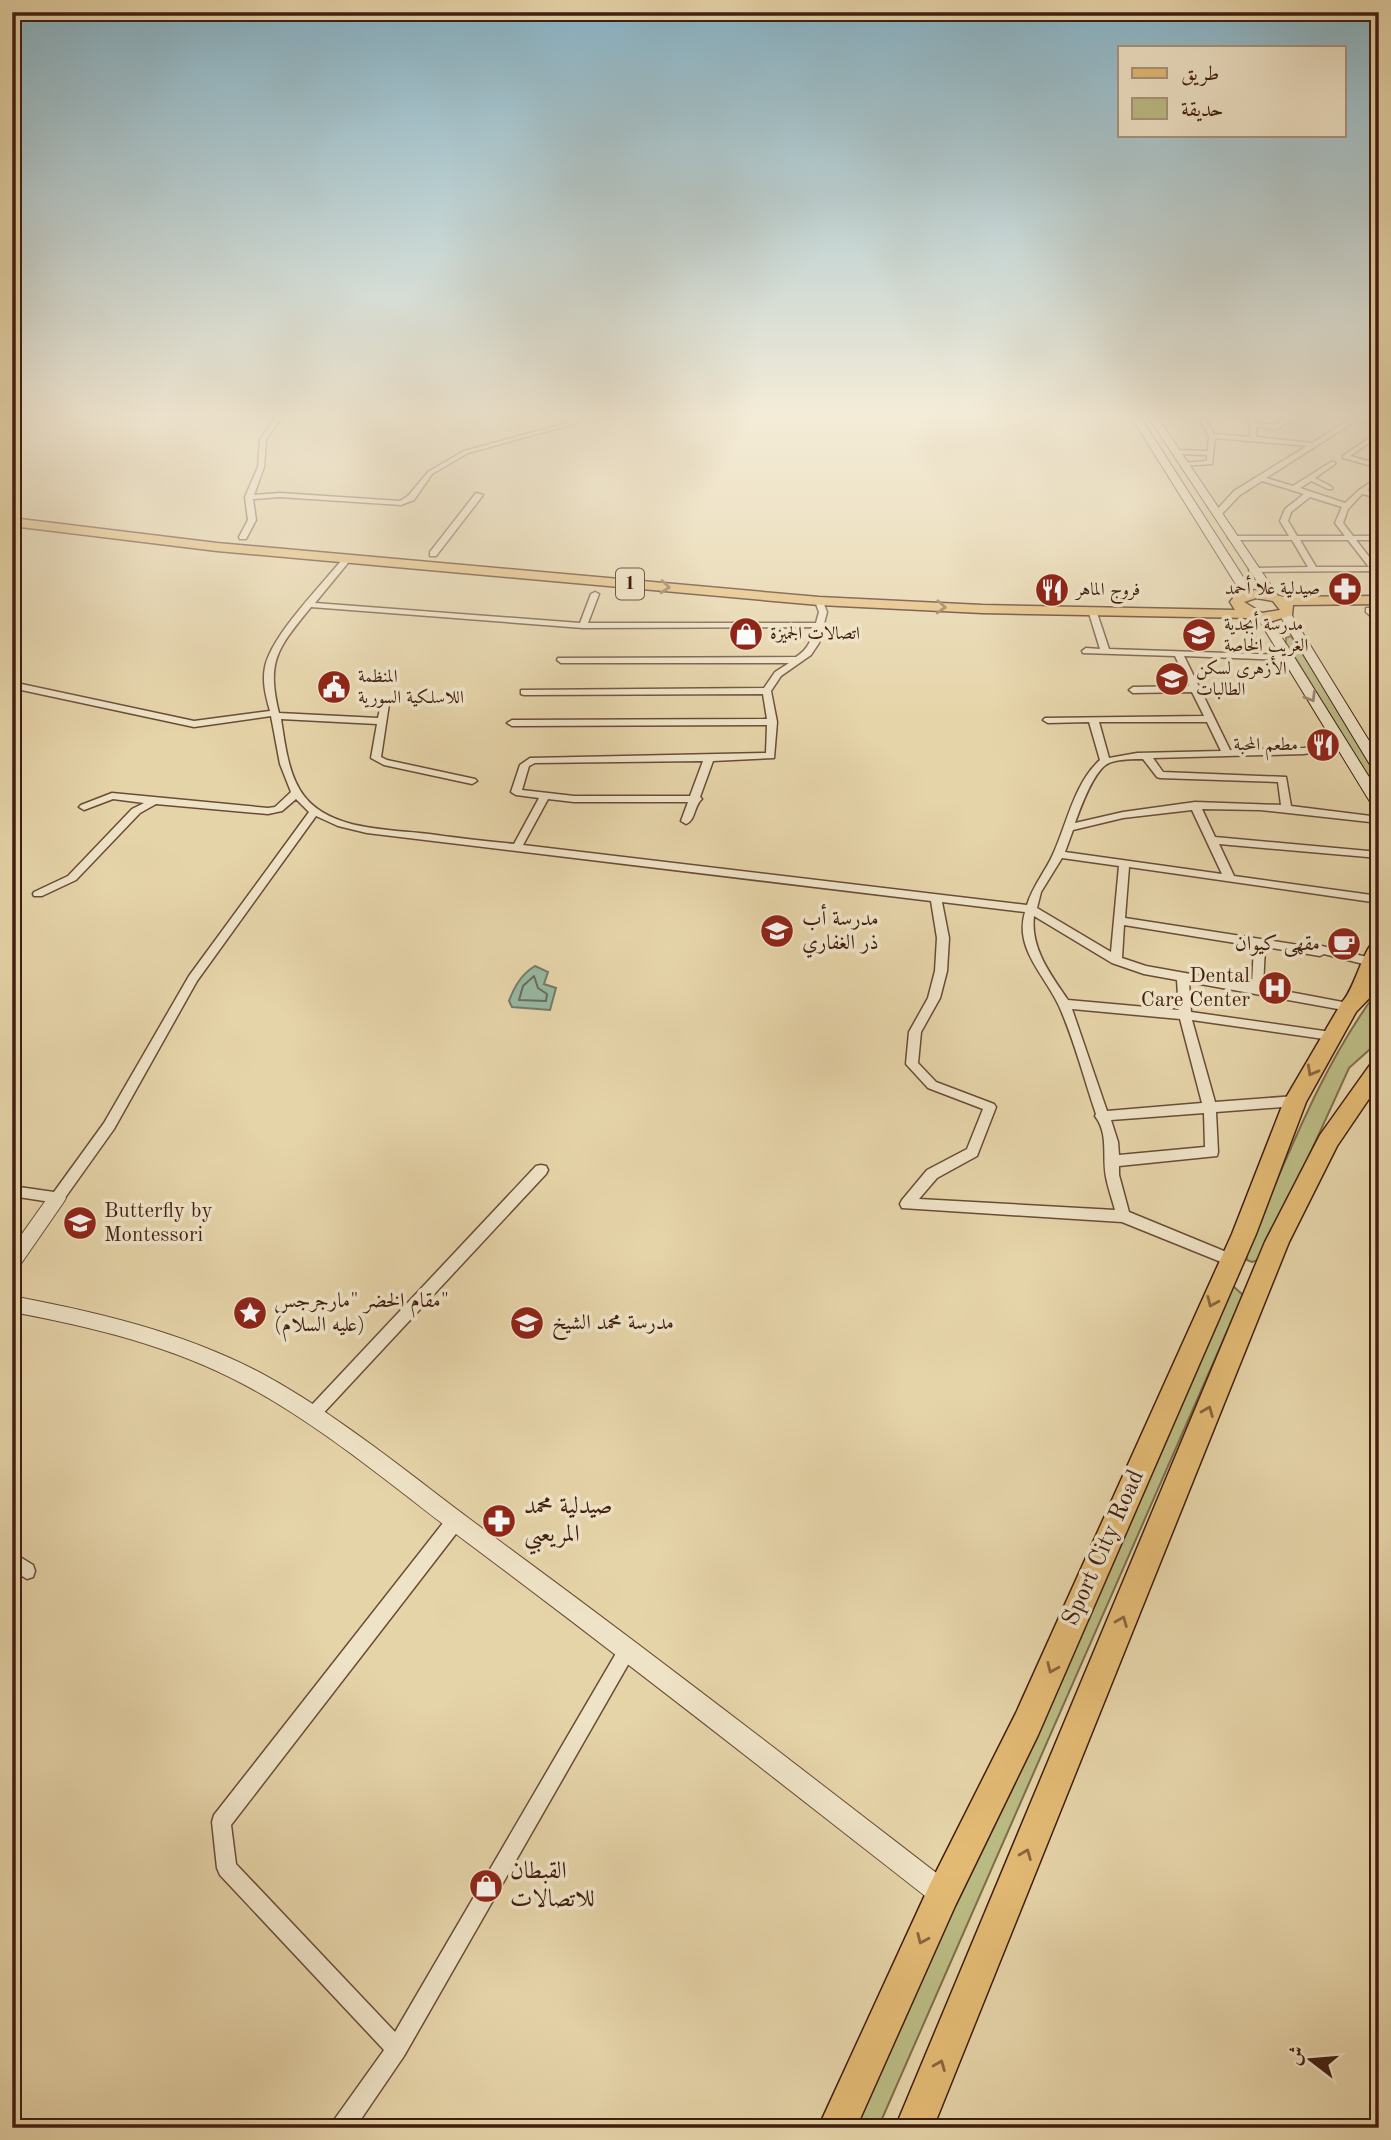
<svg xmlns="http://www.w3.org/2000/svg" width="1391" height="2140" viewBox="0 0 1391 2140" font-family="'Old Standard TT',Amiri,serif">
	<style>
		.green { fill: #bbbb84; stroke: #7e6c4a; stroke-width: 2 }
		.water { fill: #97b9a3; stroke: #747b68; stroke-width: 2 }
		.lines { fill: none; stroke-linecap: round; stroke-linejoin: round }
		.shore { stroke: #6c6c5a; stroke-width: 2 }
		.minor-casing { stroke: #6a4c36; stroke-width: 3 }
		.tertiary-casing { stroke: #6a4c36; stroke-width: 2 }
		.secondary-casing { stroke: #401e10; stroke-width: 2 }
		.primary-casing { stroke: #401e10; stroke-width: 3 }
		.minor { fill: #efe3c7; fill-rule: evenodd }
		.tertiary { fill: #efe3c7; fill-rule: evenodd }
		.secondary { fill: #efe3c7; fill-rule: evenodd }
		.primary { fill: #e3ba74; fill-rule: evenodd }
		.oneway { stroke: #89643d }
		.oneway2 { stroke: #98806c }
		.labels { text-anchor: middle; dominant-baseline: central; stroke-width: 7; stroke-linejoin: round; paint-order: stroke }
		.far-poi-label { font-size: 18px; fill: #401e10; stroke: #efe3c7; text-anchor: start }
		.shield { fill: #efe3c7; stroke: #745947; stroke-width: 2 }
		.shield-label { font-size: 19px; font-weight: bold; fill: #401e10 }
		.poi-label { font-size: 21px; fill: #401e10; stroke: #efe3c7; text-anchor: start }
		.near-poi-label { font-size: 24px; fill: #401e10; stroke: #efe3c7; text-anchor: start }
		.near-street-label { font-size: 24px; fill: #401e10; stroke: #efe3c7 }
	</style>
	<rect width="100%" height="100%" fill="#e6d4a9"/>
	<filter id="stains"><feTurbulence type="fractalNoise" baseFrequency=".00286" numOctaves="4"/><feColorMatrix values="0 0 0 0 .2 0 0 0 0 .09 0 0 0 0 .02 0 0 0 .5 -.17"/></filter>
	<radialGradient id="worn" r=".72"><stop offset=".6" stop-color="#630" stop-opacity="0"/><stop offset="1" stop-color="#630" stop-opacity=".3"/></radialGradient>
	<path class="green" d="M 1291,636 L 1379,773 L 1379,795 L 1286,643 L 1286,638 Z
		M 1379,989 L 1379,1041 L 1349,1068 L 1262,1259 L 1252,1262 L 1247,1260 L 1246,1251 C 1286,1162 1320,1067 1379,989 Z
		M 1234,1287 L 1243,1295 L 878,2128 L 853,2128 L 1229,1288 Z"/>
	<path class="water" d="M 535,966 L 548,972 L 544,984 L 556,988 L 550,1010 L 512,1007 L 509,1001 C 514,987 521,974 535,966 Z"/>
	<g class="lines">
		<path class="shore" d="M 534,976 L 538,988 L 547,994 L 546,1001 L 519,1000 L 523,986 Z"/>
		<g class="minor-casing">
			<path id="minor" d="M 277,415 L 283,415 L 266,440 L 264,467 L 254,495 L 280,493 L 400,501 L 408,496 L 428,472 L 464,451 L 574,421 L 577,423 L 468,453 L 432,474 L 414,500 L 401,505 L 280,497 L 253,499 L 256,520 L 246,539 L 240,539 L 239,537 L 248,520 L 245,497 L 258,467 L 260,440 Z
				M 1197,415 L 1203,415 L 1214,434 L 1250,437 L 1250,425 L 1245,415 L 1251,415 L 1255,423 L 1276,425 L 1285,418 L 1281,415 L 1289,415 L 1291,419 L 1277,429 L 1256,427 L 1256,437 L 1312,443 L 1354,417 L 1379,422 L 1379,426 L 1357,420 L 1266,478 L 1293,486 L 1331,462 L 1335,462 L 1335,464 L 1315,478 L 1332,487 L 1332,489 L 1328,489 L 1311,481 L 1300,488 L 1345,503 L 1359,490 L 1379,477 L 1379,482 L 1367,490 L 1379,494 L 1379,498 L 1362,494 L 1348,509 L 1343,523 L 1353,536 L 1379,536 L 1379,540 L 1356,540 L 1377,567 L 1379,567 L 1379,577 L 1372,571 L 1250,572 L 1249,570 L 1253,568 L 1308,567 L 1292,540 L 1232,540 L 1228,538 L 1232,536 L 1289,536 L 1280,521 L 1285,509 L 1304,494 L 1262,481 L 1240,495 L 1220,516 L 1213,514 L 1234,491 L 1307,446 L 1215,438 L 1212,464 L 1181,466 L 1181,464 L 1183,463 L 1207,461 L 1207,455 L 1175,454 L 1172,452 L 1175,450 L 1208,451 L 1209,436 ZM 1310,497 L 1342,507 L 1335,523 L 1345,536 L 1297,536 L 1288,521 L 1291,512 ZM 1300,540 L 1348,540 L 1369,567 L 1316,567 Z
				M 1379,431 L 1379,436 L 1350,456 L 1379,464 L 1379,468 L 1343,458 L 1343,456 Z
				M 476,493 L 483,495 L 436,556 L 430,556 L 430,552 Z
				M 345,556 L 352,558 L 315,603 L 580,623 L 591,594 L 595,592 L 599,594 L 588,623 L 816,623 L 819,612 L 815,601 L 822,599 L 827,612 L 819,643 L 811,655 L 781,676 L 771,691 L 777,722 L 774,758 L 713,761 L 700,797 L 702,799 C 694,805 696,820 686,824 L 681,821 L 688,802 L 574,802 L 548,799 L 523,845 L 1027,905 C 1033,885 1046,871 1054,852 C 1067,823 1075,782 1100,760 L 1089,722 L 1048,723 L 1043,720 L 1045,718 L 1204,716 L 1192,692 L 1133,693 L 1129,690 L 1133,687 L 1189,686 L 1175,656 L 1083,653 L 1082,651 L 1086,648 L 1100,649 L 1088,610 L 1089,608 L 1096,610 L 1109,649 L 1290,655 L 1291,657 L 1287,660 L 1184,656 L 1230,750 L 1304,748 L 1339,742 L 1344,745 L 1342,747 L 1304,754 L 1153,758 L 1163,772 L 1286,777 L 1291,806 L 1379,817 L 1379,823 L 1260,810 L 1202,809 L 1215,837 L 1379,852 L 1379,858 L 1219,844 L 1234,876 L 1379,896 L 1379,903 L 1129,867 L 1125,918 L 1318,948 L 1322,946 L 1375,959 L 1377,962 L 1371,966 L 1324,954 L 1320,956 L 1265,947 L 1263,987 L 1353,1004 L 1355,1007 L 1349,1011 L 1189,982 L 1191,1012 L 1331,1032 L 1337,1036 L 1331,1040 L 1192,1020 L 1215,1102 L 1295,1096 L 1299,1098 L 1301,1101 L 1299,1104 L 1295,1106 L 1216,1112 L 1218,1152 L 1217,1156 L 1119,1166 L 1119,1175 L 1129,1212 L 1236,1256 L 1238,1260 L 1236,1264 L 1231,1266 L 1226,1264 L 1122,1222 L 902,1208 L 900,1204 L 902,1200 L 927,1170 L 967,1149 L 983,1109 L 928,1088 L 906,1064 L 909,1032 L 928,998 L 935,971 L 937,938 L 931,901 L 367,833 L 338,826 L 316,816 L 197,981 L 114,1129 L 62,1202 L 57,1203 L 12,1196 L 12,1186 L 54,1192 L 104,1123 L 189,976 L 309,812 L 296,799 L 282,811 L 268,814 L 156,804 L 140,813 L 76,880 L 42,896 L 34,896 L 33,894 L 34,892 L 68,876 L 132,809 L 144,803 L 113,799 L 84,810 L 79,807 L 81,805 L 112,793 L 268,808 L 275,807 L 291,792 L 280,764 L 271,716 L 194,727 L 12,688 L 12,682 L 194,721 L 270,711 C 266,697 262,682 265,667 C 272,634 323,584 345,556 ZM 311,607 L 583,628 L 815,627 C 811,641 808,649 796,657 L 558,658 L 557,660 L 561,663 L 789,663 L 775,672 L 764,688 L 521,690 L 521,694 L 524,695 L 763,694 L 767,719 L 512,720 L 507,723 L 512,726 L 767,725 L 766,753 L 530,758 L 520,765 L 511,792 L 516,795 L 539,798 L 514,844 C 485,841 457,838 429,834 C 389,829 331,831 304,796 C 288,775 285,744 281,719 L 377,724 L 371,758 L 384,765 L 472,784 L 477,781 L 475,779 L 387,760 L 381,757 L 389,704 L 388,702 L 381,704 L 378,718 L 279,713 C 266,660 278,648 311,607 ZM 1099,722 L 1207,722 L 1221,751 L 1137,753 L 1109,758 ZM 1143,759 L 1157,777 L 1160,778 L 1278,782 L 1281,805 L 1195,802 L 1123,812 L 1075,823 C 1080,809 1094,769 1109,763 C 1118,759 1133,759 1143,759 ZM 703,761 L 690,796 L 574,796 L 522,790 L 529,766 L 535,763 ZM 1192,810 L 1222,874 L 1065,852 L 1073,830 L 1123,818 ZM 1062,858 L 1119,866 L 1111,952 L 1037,908 L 1041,892 ZM 942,902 L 1025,912 C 1014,949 1045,975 1059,1006 C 1074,1039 1084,1079 1096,1114 L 1095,1116 C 1109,1134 1102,1156 1106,1177 C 1108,1188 1112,1199 1115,1210 L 919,1199 L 937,1178 L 977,1156 L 996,1107 L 994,1104 L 936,1082 L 918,1063 L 921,1032 L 940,998 L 947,971 L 949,938 ZM 1034,916 L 1112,963 L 1144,974 L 1177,980 L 1179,1010 L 1068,1000 C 1051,975 1030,948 1034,916 ZM 1124,925 L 1254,946 L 1252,985 L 1146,966 L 1122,958 ZM 1072,1009 L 1180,1019 L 1202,1103 L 1107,1111 ZM 1204,1113 L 1205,1147 L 1119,1155 L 1118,1142 L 1111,1120 Z
				M 1366,608 L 1372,608 L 1379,616 L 1379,624 L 1366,612 Z
				M 541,1165 L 546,1166 L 548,1170 L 546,1174 L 317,1420 L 312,1422 L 307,1420 L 304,1415 L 307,1410 L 536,1166 Z
				M 456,1512 L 462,1514 L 464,1520 L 462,1526 L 231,1825 L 236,1864 L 395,2032 L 622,1643 L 628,1640 L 634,1643 L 637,1649 L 404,2056 L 355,2128 L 331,2128 L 334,2120 L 384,2050 L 220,1875 L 217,1868 L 212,1822 L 214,1815 L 450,1514 Z
				M 12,1552 L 33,1565 L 35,1571 L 33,1577 L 27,1579 L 12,1570 Z
				M 12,2116 L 21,2120 L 24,2128 L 12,2128 Z"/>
		</g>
		<g class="tertiary-casing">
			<path id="tertiary" d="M 57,1191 L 63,1193 L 66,1198 L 63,1203 L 18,1268 L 12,1271 L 12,1248 L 51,1193 Z
				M 12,1296 C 97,1312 182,1332 259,1372 C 341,1416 415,1479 490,1534 C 646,1648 799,1767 952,1885 L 956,1894 L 952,1903 L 943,1907 L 934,1903 C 782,1784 631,1665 476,1549 C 402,1494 326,1428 245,1385 C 172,1346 93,1327 12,1312 Z"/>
		</g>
		<g class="secondary-casing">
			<path id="secondary" d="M 1130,415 L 1139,415 L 1254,594 L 1252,596 L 1242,594 Z
				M 1147,415 L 1156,415 L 1278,596 L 1276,598 L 1268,598 Z
				M 1285,611 L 1291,614 L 1379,757 L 1379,772 L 1372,768 L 1279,614 Z
				M 1259,615 L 1269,617 L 1379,793 L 1379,809 L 1372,805 L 1257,617 Z"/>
		</g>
		<g class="primary-casing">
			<path id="primary" d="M 12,518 L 217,543 L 819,597 L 982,605 L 1235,610 L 1230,602 L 1237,593 L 1256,590 L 1284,597 L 1379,596 L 1379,604 L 1293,605 L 1292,615 L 1269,622 L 1249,618 L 982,613 L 819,605 L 217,551 L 12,526 ZM 1256,598 L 1273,601 L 1280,610 L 1262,613 L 1244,602 Z
				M 1379,938 L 1379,988 L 1356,1012 L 1306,1102 L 1256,1234 L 1038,1735 L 955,1906 L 856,2128 L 818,2128 L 931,1882 L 1016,1713 L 1232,1234 L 1284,1101 L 1342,1002 C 1356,988 1364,942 1379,938 Z
				M 1379,1059 L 1379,1084 L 1337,1146 L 1289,1242 L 933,2128 L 895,2128 L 1265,1242 L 1320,1135 L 1372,1062 Z"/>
		</g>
		<use href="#minor" class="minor"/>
		<use href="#tertiary" class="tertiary"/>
		<use href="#secondary" class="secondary"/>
		<use href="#primary" class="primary"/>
	</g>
	<defs><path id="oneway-chevron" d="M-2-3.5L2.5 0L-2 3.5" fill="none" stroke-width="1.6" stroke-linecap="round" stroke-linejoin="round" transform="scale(1.75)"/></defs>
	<g class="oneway">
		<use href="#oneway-chevron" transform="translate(665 587) rotate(5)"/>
		<use href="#oneway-chevron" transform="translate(941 607) rotate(3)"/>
		<use href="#oneway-chevron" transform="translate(1312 1071) rotate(119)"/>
		<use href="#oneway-chevron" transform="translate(1212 1302) rotate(114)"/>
		<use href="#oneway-chevron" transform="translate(1208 1411) rotate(-68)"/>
		<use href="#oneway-chevron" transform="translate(1122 1621) rotate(-68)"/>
		<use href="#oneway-chevron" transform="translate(1052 1668) rotate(114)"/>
		<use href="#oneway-chevron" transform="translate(1026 1854) rotate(-68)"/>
		<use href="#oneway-chevron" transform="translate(922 1939) rotate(114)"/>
		<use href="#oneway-chevron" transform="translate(940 2065) rotate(-68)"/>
	</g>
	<use class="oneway2" href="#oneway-chevron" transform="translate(1311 697) rotate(59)"/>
	<linearGradient id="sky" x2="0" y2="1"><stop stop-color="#87b6cc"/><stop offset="0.58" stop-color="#f4ecd8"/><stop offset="1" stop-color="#f4ecd8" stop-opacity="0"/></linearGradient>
	<rect width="1391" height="715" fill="url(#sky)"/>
	<defs>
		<g id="pharmacy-disc" transform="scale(1.75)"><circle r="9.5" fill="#8f2418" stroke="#efe3c7"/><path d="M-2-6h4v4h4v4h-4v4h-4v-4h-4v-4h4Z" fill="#fff"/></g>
		<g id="restaurant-disc" transform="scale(1.75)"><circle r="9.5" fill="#8f2418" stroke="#efe3c7"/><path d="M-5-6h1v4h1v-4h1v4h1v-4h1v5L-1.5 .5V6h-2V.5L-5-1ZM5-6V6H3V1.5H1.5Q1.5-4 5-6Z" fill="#fff"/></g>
		<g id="shop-disc" transform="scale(1.75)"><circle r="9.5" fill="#8f2418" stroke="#efe3c7"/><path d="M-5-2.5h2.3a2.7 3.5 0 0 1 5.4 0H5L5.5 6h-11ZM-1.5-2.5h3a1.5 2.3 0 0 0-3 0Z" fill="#fff"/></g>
		<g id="school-disc" transform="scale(1.75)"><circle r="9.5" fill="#8f2418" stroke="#efe3c7"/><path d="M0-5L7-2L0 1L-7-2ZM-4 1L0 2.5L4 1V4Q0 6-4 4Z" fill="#fff"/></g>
		<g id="university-disc" transform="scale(1.75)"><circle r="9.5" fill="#8f2418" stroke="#efe3c7"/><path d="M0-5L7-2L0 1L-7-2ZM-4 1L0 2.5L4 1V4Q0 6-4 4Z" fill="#fff"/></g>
		<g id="civic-disc" transform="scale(1.75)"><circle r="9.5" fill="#8f2418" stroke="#efe3c7"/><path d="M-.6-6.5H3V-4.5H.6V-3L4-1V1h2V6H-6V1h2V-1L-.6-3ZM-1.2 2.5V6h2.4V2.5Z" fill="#fff"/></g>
		<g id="cafe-disc" transform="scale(1.75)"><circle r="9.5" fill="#8f2418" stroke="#efe3c7"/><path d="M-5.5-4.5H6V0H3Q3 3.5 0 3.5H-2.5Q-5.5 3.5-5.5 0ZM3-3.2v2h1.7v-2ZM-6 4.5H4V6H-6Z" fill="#fff"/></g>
		<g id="hospital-disc" transform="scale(1.75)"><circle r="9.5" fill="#8f2418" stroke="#efe3c7"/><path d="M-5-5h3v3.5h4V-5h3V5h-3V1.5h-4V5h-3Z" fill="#fff"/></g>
		<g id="sight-disc" transform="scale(1.75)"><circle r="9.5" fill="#8f2418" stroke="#efe3c7"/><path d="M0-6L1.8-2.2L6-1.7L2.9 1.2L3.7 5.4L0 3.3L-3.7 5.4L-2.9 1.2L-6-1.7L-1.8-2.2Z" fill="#fff"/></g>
	</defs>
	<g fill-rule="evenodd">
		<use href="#pharmacy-disc" x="1345" y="589"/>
		<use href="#restaurant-disc" x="1052" y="590"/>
		<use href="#shop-disc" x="746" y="634"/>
		<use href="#school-disc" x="1199" y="635"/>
		<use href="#university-disc" x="1172" y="679"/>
		<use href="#civic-disc" x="334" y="687"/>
		<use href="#restaurant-disc" x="1323" y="745"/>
		<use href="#school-disc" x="777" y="931"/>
		<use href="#cafe-disc" x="1344" y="944"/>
		<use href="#hospital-disc" x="1275" y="988"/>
		<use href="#school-disc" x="80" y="1223"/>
		<use href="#sight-disc" x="250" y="1313"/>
		<use href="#school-disc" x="527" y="1323"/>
		<use href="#pharmacy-disc" x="499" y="1521"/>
		<use href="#shop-disc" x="486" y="1886"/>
	</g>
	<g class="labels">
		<g class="far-poi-label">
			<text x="1320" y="589" text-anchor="end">صيدلية علا أحمد</text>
			<text x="1076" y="590">فروج الماهر</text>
			<text x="1224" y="625">مدرسة أبجدية<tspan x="1224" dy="21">الغريب الخاصة</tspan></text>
			<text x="770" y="634">اتصالات الجميزة</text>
			<text x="1196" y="669">الأزهري لسكن<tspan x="1196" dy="21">الطالبات</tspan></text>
			<text x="358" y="677">المنظمة<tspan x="358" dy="21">اللاسلكية السورية</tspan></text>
			<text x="1298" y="745" text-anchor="end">مطعم المحبة</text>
		</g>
		<rect class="shield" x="616" y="568.5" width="28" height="31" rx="5"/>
		<g class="shield-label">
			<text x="630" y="584">1</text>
		</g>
		<g class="poi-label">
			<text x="802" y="919">مدرسة أب<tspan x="802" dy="24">ذر الغفاري</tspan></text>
			<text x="1320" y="944" text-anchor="end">مقهى كيوان</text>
			<text x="1250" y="976" text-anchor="end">Dental<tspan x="1250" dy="24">Care Center</tspan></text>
			<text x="104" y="1211">Butterfly by<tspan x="104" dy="24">Montessori</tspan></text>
			<text x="274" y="1301">مقام الخضر "مارجرجس"<tspan x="274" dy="24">(عليه السلام)</tspan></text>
			<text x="552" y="1323">مدرسة محمد الشيخ</text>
		</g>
		<g class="near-poi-label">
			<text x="524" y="1507">صيدلية محمد<tspan x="524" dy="28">المريعبي</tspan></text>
			<text x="510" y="1872">القبطان<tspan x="510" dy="28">للاتصالات</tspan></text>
		</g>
		<g class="near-street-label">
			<text transform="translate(1104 1548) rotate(-66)">Sport City Road</text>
		</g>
	</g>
	<rect width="1391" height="2140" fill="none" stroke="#e6d4a9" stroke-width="42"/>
	<rect x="14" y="14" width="1363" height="2112" fill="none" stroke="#401e10" stroke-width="3.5"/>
	<rect x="21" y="21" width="1349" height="2098" fill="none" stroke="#401e10" stroke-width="2"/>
	<rect x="1118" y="46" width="228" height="91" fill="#efe3c7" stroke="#a9947e" stroke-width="2"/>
	<rect x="1132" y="68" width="35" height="10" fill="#e3ba74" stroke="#a9947e" stroke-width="2"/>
	<text x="1181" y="80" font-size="21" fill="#401e10">طريق</text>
	<rect x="1132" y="98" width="35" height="21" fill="#bbbb84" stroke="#a9947e" stroke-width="2"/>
	<text x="1181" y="116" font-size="21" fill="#401e10">حديقة</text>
	<g transform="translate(1311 2060) rotate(286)" stroke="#efe3c7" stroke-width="5" paint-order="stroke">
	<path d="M0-5L12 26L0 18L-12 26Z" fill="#401e10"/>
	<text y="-10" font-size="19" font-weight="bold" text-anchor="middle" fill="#401e10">ش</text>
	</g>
	<rect width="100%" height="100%" filter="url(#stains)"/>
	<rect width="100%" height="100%" fill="url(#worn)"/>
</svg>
